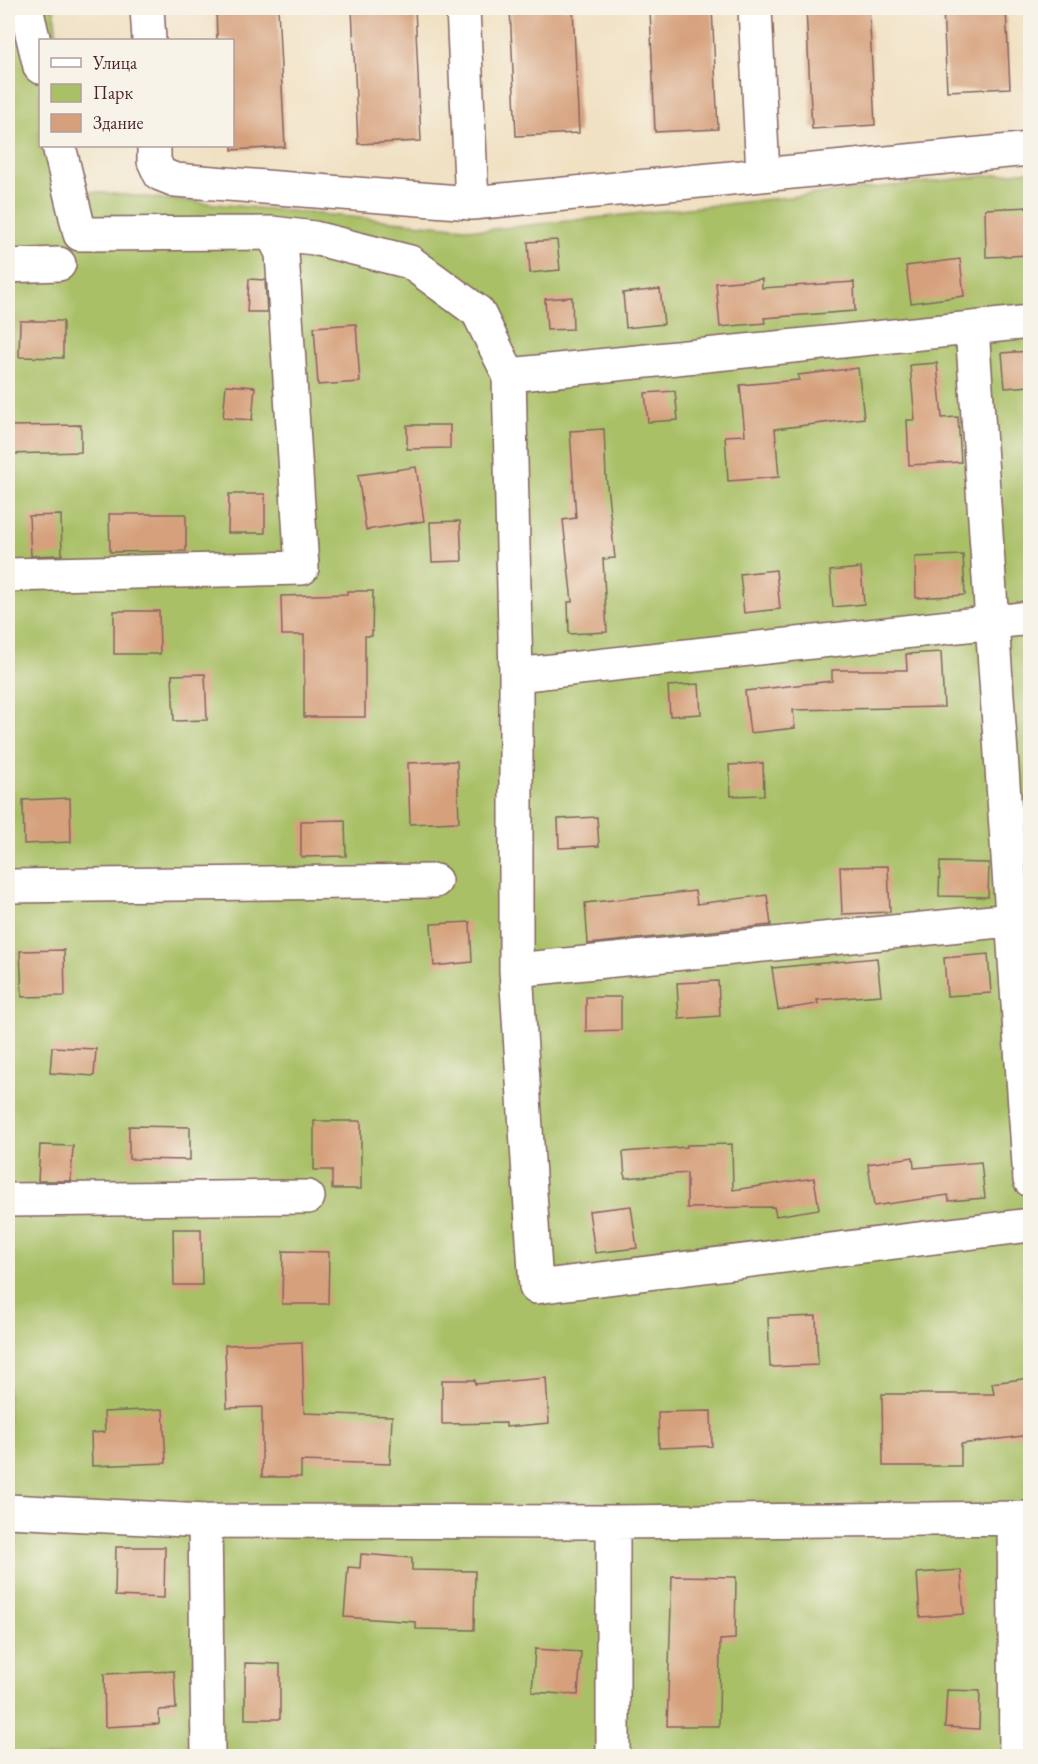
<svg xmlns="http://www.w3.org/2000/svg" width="1038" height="1764" viewBox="0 0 1038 1764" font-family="'EB Garamond',serif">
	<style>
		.green { fill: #a9c066; stroke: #7a7048; stroke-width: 1.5 }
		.building { fill: #d6a07c }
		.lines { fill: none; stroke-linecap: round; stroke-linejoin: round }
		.minor-casing { stroke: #846360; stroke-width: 36 }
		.minor { stroke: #fff; stroke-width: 33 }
	</style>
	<rect width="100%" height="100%" fill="#f7f3e8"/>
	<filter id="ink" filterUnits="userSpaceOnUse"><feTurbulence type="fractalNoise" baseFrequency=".0167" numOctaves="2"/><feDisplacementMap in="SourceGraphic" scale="12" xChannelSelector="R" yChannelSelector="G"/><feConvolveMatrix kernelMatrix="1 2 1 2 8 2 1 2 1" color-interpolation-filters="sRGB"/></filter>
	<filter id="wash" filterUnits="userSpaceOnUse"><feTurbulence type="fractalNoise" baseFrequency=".008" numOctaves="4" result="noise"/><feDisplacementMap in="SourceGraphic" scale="24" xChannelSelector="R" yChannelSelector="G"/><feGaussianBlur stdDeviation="1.35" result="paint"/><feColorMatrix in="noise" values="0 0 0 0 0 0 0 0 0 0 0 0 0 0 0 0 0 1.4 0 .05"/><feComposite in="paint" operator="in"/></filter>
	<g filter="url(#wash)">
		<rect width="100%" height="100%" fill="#f1e1c3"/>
		<path class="green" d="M 8,8 L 54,8 L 57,40 L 40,40 L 40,146 L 68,146 L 73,190 L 485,230 L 1030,171 L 1030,1756 L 8,1756 Z"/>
		<g id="blocks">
			<path class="building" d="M 216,8 L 278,8 L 285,147 L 232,150 L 232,40 L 217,40 Z
				M 352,8 L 415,8 L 421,141 L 358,144 Z
				M 510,8 L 573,8 L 579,133 L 516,136 Z
				M 650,8 L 712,8 L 718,129 L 655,132 Z
				M 806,8 L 869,8 L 875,125 L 812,129 Z
				M 943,8 L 1006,8 L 1010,88 L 947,91 Z
				M 1030,207 L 1030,255 L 986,257 L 985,209 Z
				M 557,240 L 560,270 L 530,273 L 528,242 Z
				M 960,259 L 964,296 L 911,303 L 906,266 Z
				M 249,279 L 265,280 L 267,312 L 247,312 Z
				M 762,279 L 762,288 L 854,282 L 855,311 L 764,318 L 765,323 L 720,327 L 716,283 Z
				M 660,289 L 664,324 L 626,328 L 623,293 Z
				M 572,297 L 573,329 L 547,330 L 545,299 Z
				M 20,321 L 63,321 L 63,358 L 19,357 Z
				M 356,324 L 360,382 L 318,385 L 314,327 Z
				M 1030,351 L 1030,386 L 1005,388 L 1002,353 Z
				M 937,363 L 942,418 L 958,417 L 961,462 L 909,465 L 907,420 L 915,420 L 910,365 Z
				M 858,368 L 864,418 L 775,429 L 779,477 L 728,481 L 725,436 L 745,435 L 740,385 L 799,380 L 798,375 Z
				M 226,385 L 255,387 L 252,420 L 223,418 Z
				M 675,391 L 678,420 L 648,422 L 645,393 Z
				M 81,425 L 81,452 L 8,454 L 8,426 Z
				M 407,425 L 450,425 L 450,448 L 407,449 Z
				M 604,429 L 606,476 L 615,558 L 603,559 L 607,632 L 569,634 L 568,602 L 572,602 L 563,520 L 576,518 L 570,431 Z
				M 416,467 L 424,521 L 366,530 L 358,475 Z
				M 229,494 L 265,494 L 265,533 L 228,533 Z
				M 109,514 L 186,514 L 186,551 L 110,552 Z
				M 61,515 L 62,555 L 31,556 L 29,516 Z
				M 460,521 L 462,561 L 432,562 L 430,522 Z
				M 963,555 L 965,595 L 916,598 L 915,557 Z
				M 861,568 L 864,604 L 833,607 L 830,571 Z
				M 776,570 L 780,609 L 744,613 L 740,574 Z
				M 347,591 L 373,591 L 372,636 L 365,636 L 365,717 L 304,717 L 304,635 L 282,635 L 281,596 L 347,594 Z
				M 114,611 L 159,611 L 160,654 L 114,654 Z
				M 941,652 L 944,707 L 793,710 L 795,728 L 750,733 L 745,691 L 832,681 L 832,670 L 907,670 L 906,654 Z
				M 205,674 L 207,720 L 174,721 L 172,675 Z
				M 699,684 L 701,714 L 670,716 L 668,686 Z
				M 457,761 L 459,822 L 410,824 L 408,763 Z
				M 763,763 L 764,795 L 731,796 L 729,765 Z
				M 70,798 L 71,842 L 24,844 L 23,800 Z
				M 597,817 L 599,846 L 559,848 L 558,819 Z
				M 345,820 L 346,856 L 301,857 L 301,821 Z
				M 940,862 L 989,863 L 988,897 L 939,896 Z
				M 888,866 L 890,912 L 842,914 L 840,867 Z
				M 695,891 L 697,904 L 767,895 L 771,925 L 588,944 L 585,903 Z
				M 470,922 L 472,962 L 434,966 L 431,924 Z
				M 64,950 L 65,996 L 22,997 L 20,951 Z
				M 988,954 L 991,993 L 947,996 L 944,958 Z
				M 877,958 L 881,995 L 817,1000 L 818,1004 L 778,1010 L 772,968 Z
				M 718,981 L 720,1016 L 679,1019 L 677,983 Z
				M 586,997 L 621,997 L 621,1030 L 586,1031 Z
				M 52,1047 L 96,1049 L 94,1076 L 50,1073 Z
				M 314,1121 L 361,1121 L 361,1189 L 332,1189 L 332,1170 L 314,1170 Z
				M 129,1126 L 190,1127 L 190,1160 L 129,1159 Z
				M 732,1144 L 733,1190 L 814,1178 L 819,1209 L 776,1216 L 774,1207 L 687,1208 L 687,1173 L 625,1178 L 623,1152 L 687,1147 L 687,1145 Z
				M 40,1145 L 73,1146 L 71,1181 L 38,1181 Z
				M 913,1157 L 914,1168 L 981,1162 L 985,1198 L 949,1201 L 948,1195 L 874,1206 L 868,1164 Z
				M 631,1206 L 637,1248 L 595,1253 L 589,1211 Z
				M 173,1229 L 201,1229 L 202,1285 L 174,1285 Z
				M 283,1251 L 329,1252 L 328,1304 L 282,1304 Z
				M 816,1316 L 818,1365 L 770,1367 L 768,1318 Z
				M 302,1342 L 304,1413 L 392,1416 L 390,1464 L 301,1461 L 301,1477 L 262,1477 L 262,1407 L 227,1408 L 225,1345 Z
				M 546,1378 L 549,1423 L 506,1427 L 506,1423 L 442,1424 L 442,1380 L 475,1380 L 475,1384 Z
				M 1030,1378 L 1030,1435 L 961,1444 L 961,1466 L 883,1466 L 882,1394 L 994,1394 L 992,1383 Z
				M 163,1409 L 166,1463 L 92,1466 L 91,1433 L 105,1432 L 104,1412 Z
				M 711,1411 L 712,1446 L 659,1448 L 658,1412 Z
				M 116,1547 L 165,1547 L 164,1598 L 115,1596 Z
				M 361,1554 L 412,1558 L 412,1570 L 475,1571 L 474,1630 L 416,1629 L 416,1622 L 344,1617 L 348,1567 L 360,1568 Z
				M 961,1570 L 964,1614 L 920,1617 L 917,1573 Z
				M 672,1576 L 736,1577 L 735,1639 L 720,1640 L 719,1726 L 667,1726 Z
				M 535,1649 L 581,1652 L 578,1695 L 532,1692 Z
				M 245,1663 L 280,1664 L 280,1719 L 245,1719 Z
				M 174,1671 L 176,1709 L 159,1710 L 159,1724 L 105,1727 L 104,1674 Z
				M 947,1690 L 980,1691 L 979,1729 L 945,1727 Z"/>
		</g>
	</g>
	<g filter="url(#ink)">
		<use href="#blocks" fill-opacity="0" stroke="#846360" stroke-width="1.5"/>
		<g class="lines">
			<g class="minor-casing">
				<path id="minor" d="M 26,8 L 40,67
					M 147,8 L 149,40
					M 463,8 L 472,203
					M 755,8 L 763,175
					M 154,146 L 154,161 L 160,174 L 175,180 L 472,203 L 1030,149
					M 272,233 L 314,238 L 410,262 L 478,312 L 509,375 L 1030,322
					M 8,266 L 59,264
					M 972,328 L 1030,1180
					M 509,375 L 516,675 L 516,970 L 536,1287 L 1030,1225
					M 8,575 L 302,568 L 282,253 L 272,233 L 80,234 L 59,146
					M 516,675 L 1030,618
					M 8,886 L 435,881
					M 516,970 L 1030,918
					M 8,1200 L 308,1197
					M 8,1511 L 205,1521 L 613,1522 L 1030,1518
					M 1014,1518 L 1016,1756
					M 205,1521 L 208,1756
					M 613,1756 L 613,1522"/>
			</g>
			<use href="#minor" class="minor"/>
		</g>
	</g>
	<rect width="1038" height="1764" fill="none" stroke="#f7f3e8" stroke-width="30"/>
	<rect x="39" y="39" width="195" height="108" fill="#f7f3e8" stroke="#b29e9c" stroke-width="1.5"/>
	<rect x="51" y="58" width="30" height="9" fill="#ffffff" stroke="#b29e9c" stroke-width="1.5"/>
	<text x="93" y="69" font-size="18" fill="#4a1f2b">Улица</text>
	<rect x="51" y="84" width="30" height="18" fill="#a9c066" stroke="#b29e9c" stroke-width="1.5"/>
	<text x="93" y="99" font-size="18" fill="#4a1f2b">Парк</text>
	<rect x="51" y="114" width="30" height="18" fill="#d6a07c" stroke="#b29e9c" stroke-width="1.5"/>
	<text x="93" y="129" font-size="18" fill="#4a1f2b">Здание</text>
</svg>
